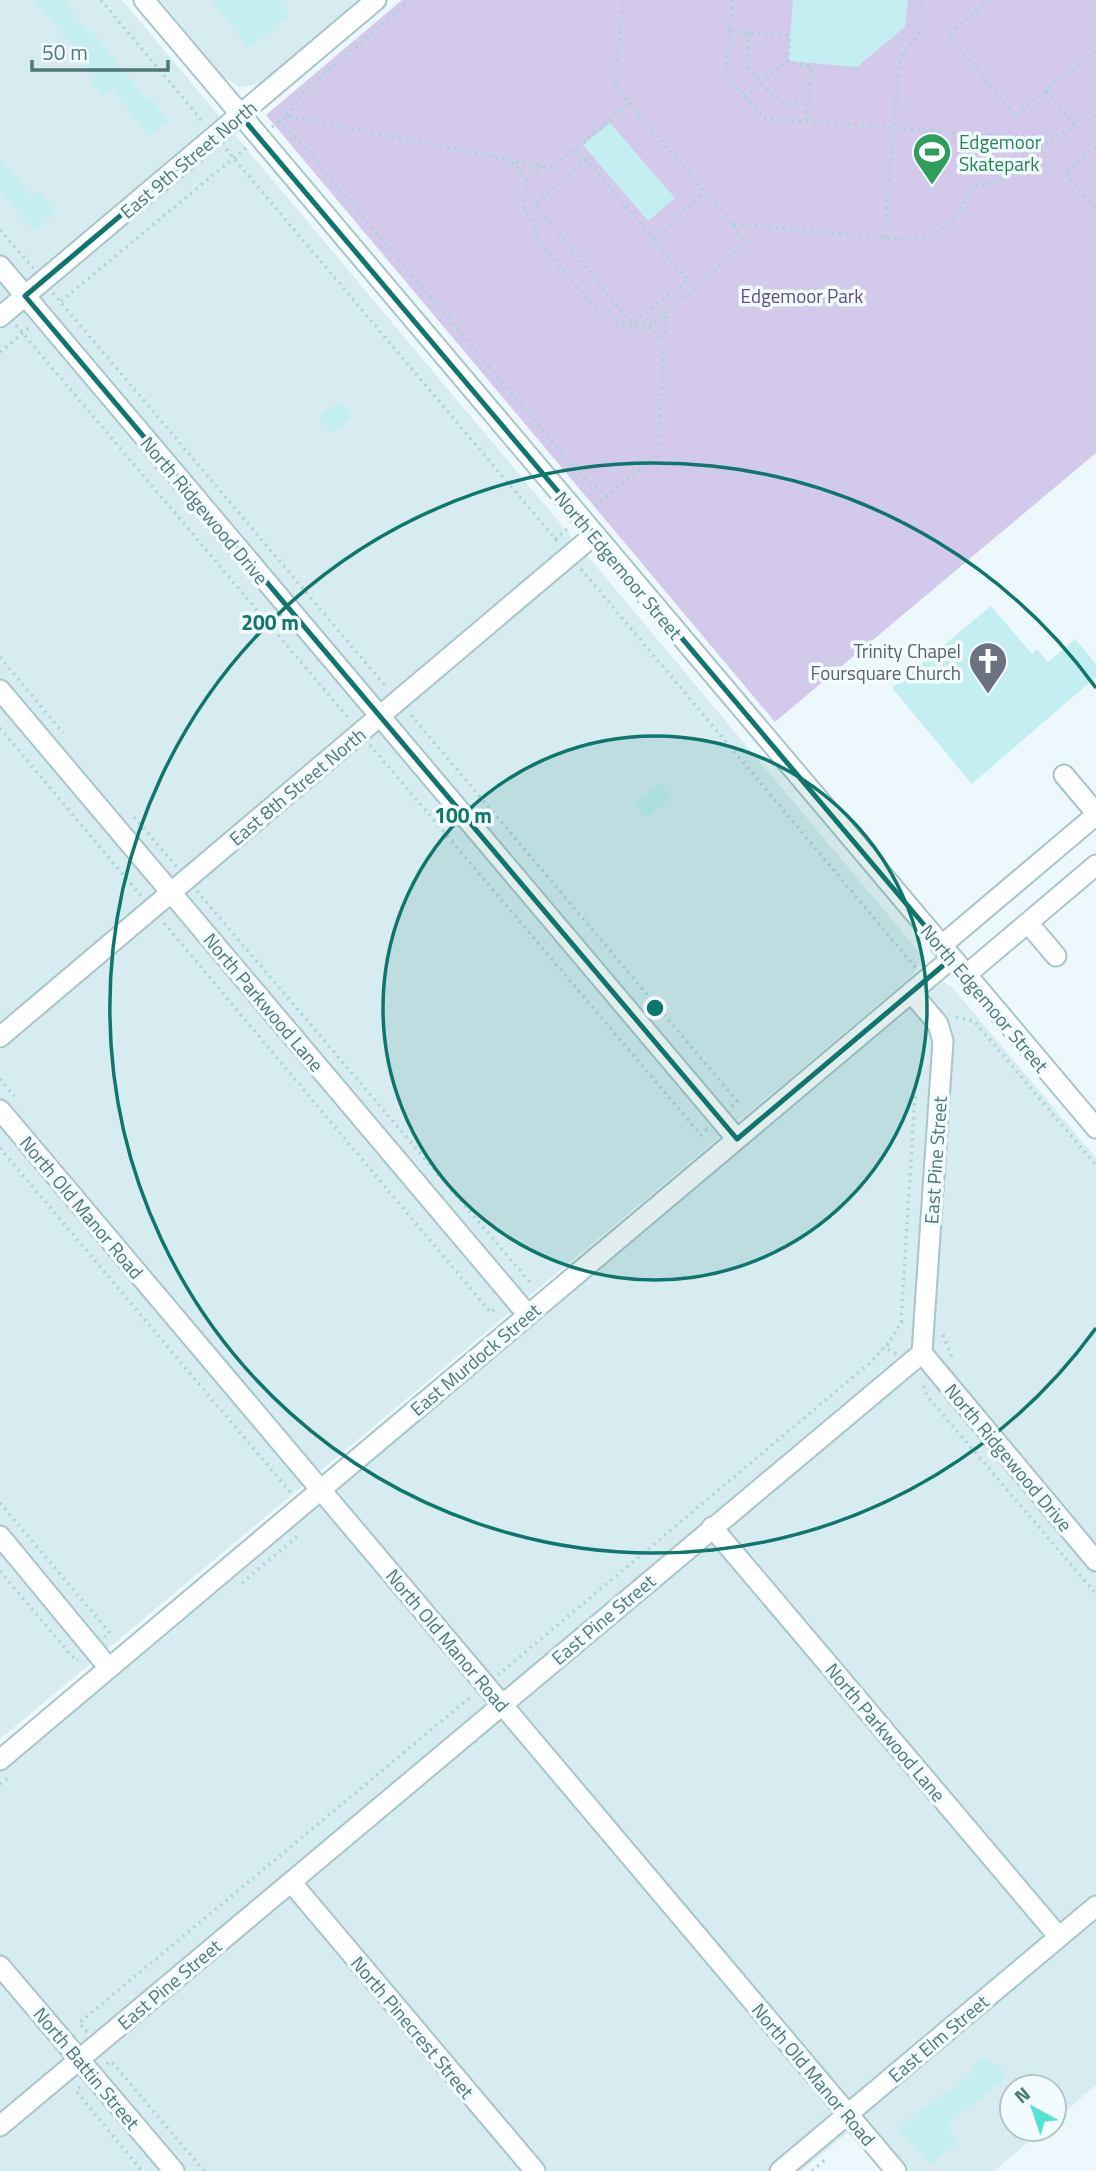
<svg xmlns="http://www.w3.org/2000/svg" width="1096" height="2171" viewBox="0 0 1096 2171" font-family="'Titillium Web',sans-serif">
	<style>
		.residential { fill: #d7ecf1 }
		.green { fill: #d2c9eb }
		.building { fill: #c4eef1 }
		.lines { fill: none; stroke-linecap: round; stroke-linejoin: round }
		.minor-casing { stroke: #a8c5c8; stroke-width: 23 }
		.path { stroke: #a6d4d7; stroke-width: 3.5; stroke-dasharray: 2 5; stroke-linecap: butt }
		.minor { stroke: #fff; stroke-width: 19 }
		.marked { fill: none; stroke: #0f766e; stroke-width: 5; stroke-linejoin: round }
		.ring { fill: none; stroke: #0f766e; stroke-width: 3.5 }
		.labels { text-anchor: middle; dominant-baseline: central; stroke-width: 7; stroke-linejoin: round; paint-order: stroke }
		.leisure-label { font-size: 19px; fill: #27864d; stroke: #f2fbff; text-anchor: start }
		.street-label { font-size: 19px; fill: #4e7778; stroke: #f2fbff }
		.park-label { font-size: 19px; fill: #634c89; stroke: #f2fbff }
		.worship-label { font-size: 19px; fill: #5b616d; stroke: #f2fbff; text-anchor: end }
		.centre { fill: #0f766e; stroke: #f2fbff; stroke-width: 3.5 }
		.ring-label { font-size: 21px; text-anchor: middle; font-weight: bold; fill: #0f766e; stroke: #f2fbff; stroke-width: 7; stroke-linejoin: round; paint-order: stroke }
	</style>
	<rect width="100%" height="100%" fill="#ecf8fc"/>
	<path class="residential" d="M 0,0 L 122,0 L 920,953 L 922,959 L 912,976 L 0,1739 Z
		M 160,0 L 358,0 L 259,84 L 240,87 L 224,77 Z
		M 944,982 L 952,987 L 1096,1158 L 1096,2085 L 1054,2121 L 1054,2087 L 1012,2087 L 1012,2129 L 1044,2129 L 994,2171 L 909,2171 L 864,2119 L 801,2171 L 0,2171 L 0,1771 L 926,992 Z"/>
	<path class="green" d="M 402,0 L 1096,0 L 1096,453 L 775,722 L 266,115 Z"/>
	<path class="building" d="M 33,0 L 63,0 L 88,32 L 91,30 L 146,99 L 150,97 L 168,121 L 149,136 L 113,90 L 103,97 L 90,80 L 97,75 Z
		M 211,0 L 278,0 L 290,15 L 249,48 Z
		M 793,0 L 908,0 L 905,27 L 857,67 L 788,61 Z
		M 610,123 L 675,198 L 648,221 L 583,145 Z
		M 0,158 L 31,196 L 38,190 L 56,212 L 34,231 L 0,192 Z
		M 339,400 L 353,417 L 332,434 L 318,418 Z
		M 991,606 L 1032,654 L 1037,649 L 1048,662 L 1075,639 L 1096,664 L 1096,677 L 972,784 L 892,688 Z
		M 660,783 L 672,797 L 646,818 L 634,804 Z
		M 983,2059 L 999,2065 L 1005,2078 L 946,2126 L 959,2141 L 930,2165 L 898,2129 L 927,2104 L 929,2106 L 945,2092 L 947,2094 L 974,2071 L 972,2068 Z"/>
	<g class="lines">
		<g class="minor-casing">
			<path id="minor" d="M 144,0 L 1096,1128
				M 0,266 L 737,1139
				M 0,317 L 376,0
				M 0,690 L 528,1315
				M 1064,775 L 1096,813
				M 1028,923 L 1056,956
				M 941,946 L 1096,815
				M 966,975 L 1096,865
				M 0,1037 L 594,535
				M 0,1110 L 896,2171
				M 922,1353 L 1096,1561
				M 712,1527 L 1059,1937
				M 0,1536 L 109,1668
				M 0,1760 L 952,958
				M 291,1882 L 535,2171
				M 0,1966 L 174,2171
				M 0,2126 L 922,1353 L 943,1041 L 938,1024 L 911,992
				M 780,2171 L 1096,1906"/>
		</g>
		<path class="path" d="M 101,0 L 203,122
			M 733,0 L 726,74 L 763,118 L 1050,140 L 1096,116
			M 988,0 L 948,34 L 1016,116 L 1096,49
			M 730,31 L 790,36 L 788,61 L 812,67 L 806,121
			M 749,33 L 746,65 L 778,102 L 808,104
			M 1047,90 L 1076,127
			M 745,97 L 788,61
			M 287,116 L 303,93 L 411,0
			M 279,122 L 298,139 L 578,473 L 607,496
			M 272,127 L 287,116 L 552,168 L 630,103
			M 1096,147 L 1065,173 L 1096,210
			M 576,148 L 653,239 L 705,192
			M 226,149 L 558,542
			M 587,161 L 535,205 L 632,323 L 688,280 L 653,239
			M 512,162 L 527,179
			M 543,166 L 527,179 L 524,211 L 536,226 L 536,238 L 594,307 L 605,308 L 618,323 L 649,327 L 747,242 L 615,86 L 623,0
			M 734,224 L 897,239 L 926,237 L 949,224 L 960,211 L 971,190 L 980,185 L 1000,181 L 1050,140
			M 0,230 L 33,268
			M 884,237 L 899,65 L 903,53 L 918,37 L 922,0
			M 53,293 L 387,688
			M 61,301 L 247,147
			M 16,325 L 350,720
			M 650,326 L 663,341
			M 0,352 L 29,328
			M 595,506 L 658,454 L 666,313
			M 555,539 L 567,529
			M 581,569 L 916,968
			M 0,657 L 63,733
			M 411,715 L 737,1101 L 731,1107
			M 0,728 L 141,896
			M 370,745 L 701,1135 L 707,1129
			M 134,817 L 177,867
			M 197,891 L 529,1281 L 525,1285
			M 164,923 L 491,1313 L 497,1307
			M 956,1017 L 974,1021 L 1096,1165
			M 0,1079 L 14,1096
			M 0,1148 L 291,1493
			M 901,1322 L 915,1096
			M 943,1335 L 953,1360
			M 896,1354 L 886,1348 L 901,1322 L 906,1322
			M 924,1386 L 927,1396 L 1096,1594
			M 0,1503 L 110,1633 L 105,1637
			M 0,1571 L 76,1661 L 78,1660
			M 242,1583 L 300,1534
			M 498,1675 L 871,1362 L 888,1343
			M 0,1784 L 10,1776
			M 87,2032 L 79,2023 L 473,1695
			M 107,2064 L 111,2061 L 204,2171
			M 80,2087 L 76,2091 L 142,2171
			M 812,2171 L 826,2159"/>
		<use href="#minor" class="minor"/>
	</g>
	<path class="marked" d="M 240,115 L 952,958 L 737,1139 L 25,296 Z"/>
	<circle cx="655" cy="1008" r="272" fill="#0f766e" fill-opacity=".12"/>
	<g class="ring">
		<circle cx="655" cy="1008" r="272"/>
		<path d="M1096 1328A545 545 0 1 1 1096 688"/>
	</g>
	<defs>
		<g id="stadium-pin" transform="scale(2.0125)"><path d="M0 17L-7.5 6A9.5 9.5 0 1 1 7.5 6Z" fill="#2e9e5b" stroke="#f2fbff"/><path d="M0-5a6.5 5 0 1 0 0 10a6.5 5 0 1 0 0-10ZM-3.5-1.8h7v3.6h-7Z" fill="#fff"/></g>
		<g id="church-pin" transform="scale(2.0125)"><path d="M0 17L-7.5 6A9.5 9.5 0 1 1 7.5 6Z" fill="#6b7280" stroke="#f2fbff"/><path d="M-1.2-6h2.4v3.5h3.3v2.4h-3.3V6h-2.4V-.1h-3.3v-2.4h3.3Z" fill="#fff"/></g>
	</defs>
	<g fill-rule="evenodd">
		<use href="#stadium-pin" x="932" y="152"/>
		<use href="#church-pin" x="988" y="661"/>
	</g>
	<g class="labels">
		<g class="leisure-label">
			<text x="959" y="141">Edgemoor<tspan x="959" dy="22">Skatepark</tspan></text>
		</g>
		<g class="street-label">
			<text transform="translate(188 159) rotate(-40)">East 9th Street North</text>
			<text transform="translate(205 510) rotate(50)">North Ridgewood Drive</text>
			<text transform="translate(619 565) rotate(50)">North Edgemoor Street</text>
			<text transform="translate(297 786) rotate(-40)">East 8th Street North</text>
			<text transform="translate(985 998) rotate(50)">North Edgemoor Street</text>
			<text transform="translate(264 1002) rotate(50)">North Parkwood Lane</text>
			<text transform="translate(935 1160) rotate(-86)">East Pine Street</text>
			<text transform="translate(82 1207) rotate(50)">North Old Manor Road</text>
			<text transform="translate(475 1359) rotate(-40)">East Murdock Street</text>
			<text transform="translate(1009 1457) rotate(50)">North Ridgewood Drive</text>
			<text transform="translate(603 1619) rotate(-40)">East Pine Street</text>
			<text transform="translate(448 1640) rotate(50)">North Old Manor Road</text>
			<text transform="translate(886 1732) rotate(50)">North Parkwood Lane</text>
			<text transform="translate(169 1984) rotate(-40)">East Pine Street</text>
			<text transform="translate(413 2027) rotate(50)">North Pinecrest Street</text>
			<text transform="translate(938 2038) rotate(-40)">East Elm Street</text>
			<text transform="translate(87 2068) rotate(50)">North Battin Street</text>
			<text transform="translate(814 2074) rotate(50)">North Old Manor Road</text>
		</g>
		<g class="park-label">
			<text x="802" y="295">Edgemoor Park</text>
		</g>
		<g class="worship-label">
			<text x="961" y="650">Trinity Chapel<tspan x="961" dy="22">Foursquare Church</tspan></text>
		</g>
	</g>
	<circle cx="655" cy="1008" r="10" class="centre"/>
	<g class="ring-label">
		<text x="270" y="630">200 m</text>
		<text x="463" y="823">100 m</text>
	</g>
	<g transform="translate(1033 2108) rotate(320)"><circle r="33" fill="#f2fbff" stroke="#b0c6c9" stroke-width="2"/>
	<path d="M0-5L12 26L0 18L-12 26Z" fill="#55e2d3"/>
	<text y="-10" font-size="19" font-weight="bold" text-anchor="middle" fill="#4e7778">N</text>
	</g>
	<path d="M32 60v10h136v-10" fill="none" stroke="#4e7778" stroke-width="3.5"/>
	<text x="42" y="60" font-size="21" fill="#4e7778" stroke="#f2fbff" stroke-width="5" paint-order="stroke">50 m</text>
</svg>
